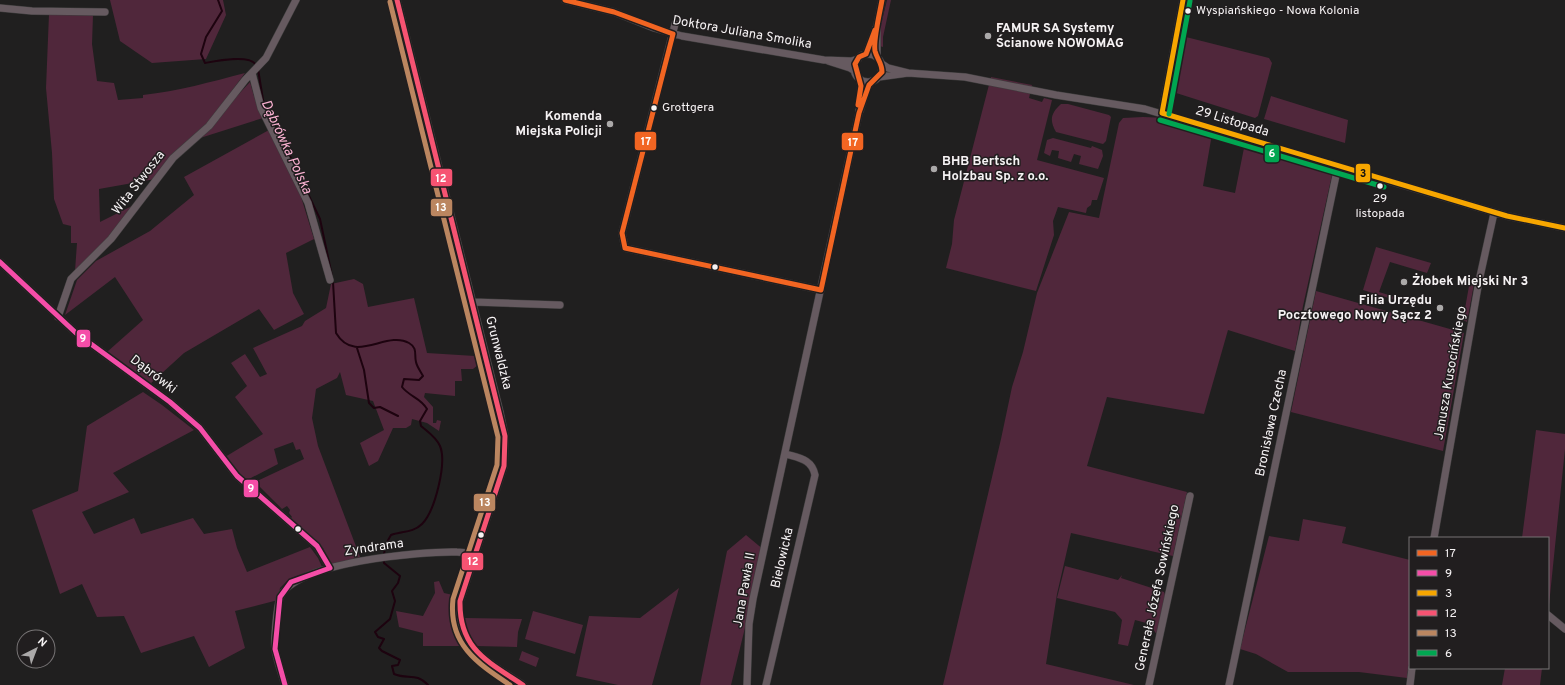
<svg xmlns="http://www.w3.org/2000/svg" width="1565" height="685" viewBox="0 0 1565 685" font-family="Overpass,sans-serif">
	<style>
		.green { fill: #50273b }
		.lines { fill: none; stroke-linecap: round; stroke-linejoin: round }
		.stream { stroke: #1d030f; stroke-width: 2 }
		.minor-casing { stroke: #3e3d3d; stroke-width: 8 }
		.minor { stroke: #665a60; stroke-width: 7 }
		.bus-1-casing { stroke: #211e1f; stroke-width: 8 }
		.bus-2-casing { stroke: #211e1f; stroke-width: 8 }
		.bus-3-casing { stroke: #211e1f; stroke-width: 8 }
		.bus-4-casing { stroke: #211e1f; stroke-width: 8 }
		.bus-5-casing { stroke: #211e1f; stroke-width: 8 }
		.bus-6-casing { stroke: #211e1f; stroke-width: 8 }
		.bus-1 { stroke: #f26522; stroke-width: 5 }
		.bus-2 { stroke: #f54da8; stroke-width: 5 }
		.bus-3 { stroke: #f7a600; stroke-width: 5 }
		.bus-4 { stroke: #f65372; stroke-width: 5 }
		.bus-5 { stroke: #bb8660; stroke-width: 5 }
		.bus-6 { stroke: #00a651; stroke-width: 5 }
		.bus-dot { fill: #f6f3f4; stroke: #211e1f; stroke-width: 1.5 }
		.poi-dot { fill: #aba9a9; stroke: #211e1f; stroke-width: 1.5 }
		.labels { text-anchor: middle; dominant-baseline: central; stroke-width: 3; stroke-linejoin: round; paint-order: stroke }
		.bus-label { font-size: 12px; fill: #f6f3f4; stroke: #211e1f; text-anchor: start }
		.poi-label { font-size: 13px; font-weight: bold; fill: #f6f3f4; stroke: #211e1f; text-anchor: start }
		.street-label { font-size: 13px; fill: #f6f3f4; stroke: #211e1f }
		.water-label { font-size: 14px; font-style: italic; fill: #f9b1d1; stroke: #211e1f }
		.line-badge { stroke: #211e1f; stroke-width: 1.5 }
		.badge-label { font-size: 11px; text-anchor: middle; font-weight: bold; fill: #fff }
		.pale-badge-label { font-size: 11px; text-anchor: middle; font-weight: bold; fill: #111 }
	</style>
	<rect width="100%" height="100%" fill="#201f1f"/>
	<path class="green" d="M 110,0 L 223,0 L 226,15 L 206,59 L 152,63 L 120,41 Z
		M 887,0 L 891,0 L 883,37 L 883,47 L 876,45 Z
		M 49,14 L 93,15 L 92,44 L 97,81 L 114,83 L 118,100 L 143,98 L 143,95 C 178,91 211,82 245,73 L 209,122 L 155,179 L 99,189 L 100,222 L 134,205 L 115,231 L 75,271 L 77,243 L 71,243 L 71,226 L 63,224 L 54,199 L 52,153 L 46,88 Z
		M 1182,36 L 1269,58 L 1272,63 L 1258,116 L 1255,118 L 1173,92 Z
		M 991,77 L 1032,85 L 1029,98 L 1042,102 L 1044,98 L 1052,100 L 1037,160 L 1104,178 L 1097,200 L 1092,200 L 1091,205 L 1087,208 L 1086,213 L 1058,207 L 1053,221 L 1054,235 L 1036,291 L 946,268 L 952,244 L 954,220 Z
		M 250,82 L 254,96 L 263,118 L 197,139 Z
		M 1271,96 L 1348,120 L 1345,143 L 1264,119 Z
		M 1061,104 L 1068,104 L 1109,115 L 1111,117 L 1106,141 L 1103,144 L 1056,132 C 1049,120 1051,113 1061,104 Z
		M 1143,117 L 1167,118 L 1212,134 L 1203,186 L 1235,193 L 1245,143 L 1328,169 L 1332,175 L 1303,306 L 1295,351 L 1228,330 L 1204,414 L 1107,397 L 1087,466 L 1187,492 L 1173,556 L 1071,533 L 1057,594 L 1046,664 L 1134,685 L 943,685 L 1001,439 L 1012,387 L 1023,352 L 1037,293 L 1069,212 L 1099,218 L 1119,123 L 1123,118 Z
		M 269,130 L 298,187 L 314,239 L 286,253 L 293,293 L 304,314 L 274,330 L 259,309 L 184,353 L 150,384 L 107,352 L 143,320 L 115,277 L 65,315 L 77,280 L 96,261 L 150,231 L 194,195 L 184,177 Z
		M 1053,138 L 1091,148 L 1092,146 L 1102,150 L 1103,156 L 1098,169 L 1079,164 L 1081,156 L 1074,154 L 1071,162 L 1058,158 L 1059,151 L 1052,150 L 1050,156 L 1044,153 L 1047,140 Z
		M 1376,247 L 1431,263 L 1427,273 L 1390,262 L 1379,292 L 1395,297 L 1395,300 L 1363,290 Z
		M 354,279 L 363,284 L 368,307 L 414,298 L 427,353 L 475,356 L 478,365 L 473,369 L 461,369 L 462,381 L 455,381 L 455,396 L 425,393 L 424,397 L 433,407 L 433,423 L 436,423 L 437,420 L 441,421 L 439,431 L 427,423 L 412,419 L 411,425 L 406,428 L 393,428 L 378,461 L 369,466 L 360,443 L 384,430 L 373,401 L 346,395 L 340,372 L 337,378 L 316,389 L 312,418 L 318,446 L 360,557 L 332,565 L 323,548 L 291,518 L 292,517 L 289,513 L 290,510 L 287,506 L 282,509 L 255,482 L 304,459 L 300,449 L 296,450 L 293,442 L 274,449 L 278,464 L 247,480 L 237,473 L 225,457 L 263,434 L 235,397 L 247,386 L 231,363 L 245,354 L 260,377 L 267,374 L 253,348 L 302,326 L 305,321 L 326,308 L 331,284 Z
		M 1468,282 L 1474,284 L 1467,322 L 1463,320 L 1469,286 L 1465,285 Z
		M 1316,291 L 1464,333 L 1443,451 L 1291,412 Z
		M 143,392 L 162,405 L 194,430 L 113,473 L 129,492 L 82,512 L 94,534 L 134,518 L 141,534 L 193,518 L 204,534 L 232,529 L 237,548 L 247,572 L 310,547 L 318,558 L 322,567 L 287,581 L 280,588 L 278,600 L 235,611 L 245,648 L 209,667 L 194,636 L 141,653 L 124,616 L 97,617 L 82,584 L 60,594 L 32,510 L 78,491 L 87,426 Z
		M 1536,430 L 1565,434 L 1565,449 L 1549,605 L 1548,538 L 1522,538 Z
		M 1303,519 L 1346,527 L 1342,543 L 1410,560 L 1410,657 L 1407,678 L 1359,672 L 1288,672 L 1256,654 L 1240,649 L 1269,536 L 1299,541 Z
		M 746,535 L 764,550 L 731,685 L 700,685 L 727,551 Z
		M 1065,566 L 1118,580 L 1122,575 L 1121,578 L 1164,592 L 1167,600 L 1157,635 L 1150,624 L 1135,620 L 1128,646 L 1118,644 L 1122,620 L 1115,612 L 1057,598 Z
		M 439,581 L 444,593 L 453,595 C 457,600 454,605 454,611 C 454,623 459,636 465,646 L 423,646 L 423,633 L 399,627 L 396,611 L 423,616 L 435,593 L 434,582 Z
		M 679,588 L 652,685 L 618,685 L 576,676 L 589,616 L 640,618 Z
		M 533,611 L 583,625 L 575,654 L 525,639 Z
		M 465,618 L 522,619 L 518,632 L 517,647 L 476,646 L 465,625 Z
		M 522,651 L 539,658 L 536,667 L 519,660 Z
		M 1505,668 L 1542,668 L 1540,685 L 1502,685 Z"/>
	<g class="lines">
		<path class="stream" d="M 218,0 L 222,11 L 206,37 L 201,54 L 205,63 C 216,61 250,54 256,65
			M 258,69 L 263,100 L 320,219 L 332,276
			M 333,282 L 336,333 C 355,365 386,330 409,343 C 418,348 414,355 416,362 C 417,367 421,372 423,376 L 419,380 L 404,379 L 402,387 C 410,397 421,398 427,409 L 420,421 L 421,426 C 428,432 436,437 440,446 C 447,463 435,511 422,524 C 413,533 401,531 391,535 C 385,544 383,552 384,563 L 400,576 L 398,583 L 392,591 L 395,601 L 390,619 L 375,632 L 378,637 L 384,639 L 379,648 L 382,651 L 400,660 L 398,665 L 392,666 L 394,674 C 408,680 416,672 428,685
			M 357,348 L 364,370 L 369,403 L 374,408 L 380,407 L 398,416"/>
		<g class="minor-casing">
			<path id="minor" d="M 397,0 L 500,412 L 505,436 L 504,466 L 460,601 C 454,647 491,663 523,685
				M 565,0 L 614,12 L 654,28 L 682,36 L 824,60 L 851,61 L 858,59
				M 0,8 L 32,11 L 105,12
				M 675,24 L 622,233 L 625,248 L 821,290
				M 866,54 L 876,28
				M854 68a14 14 0 1 1 28 0a14 14 0 1 1-28 0Z
				M 877,57 L 877,26 L 882,0
				M 828,61 L 850,68 L 855,71
				M 882,64 L 888,68 L 908,73
				M 252,73 L 261,108 L 308,203 L 330,280
				M 879,77 L 908,73 L 965,77 L 1056,95 L 1145,109 L 1507,216 L 1565,228
				M 860,111 L 867,88 L 872,81
				M 1162,113 L 1183,0
				M 0,262 L 76,333 L 170,402 L 200,428 L 237,476 L 317,546 L 330,568
				M 473,302 L 560,305
				M 58,317 L 71,279 L 111,239 L 173,158 L 209,126 L 245,80 L 266,58 L 296,0
				M 1434,538 L 1479,281 L 1494,213
				M 1548,615 L 1565,629
				M 285,685 C 282,674 277,661 275,649 C 274,640 277,606 280,598 C 292,562 423,551 457,552 C 463,552 470,554 475,555
				M 747,685 L 749,624 L 753,599 L 859,113 L 861,85 L 859,78
				M 766,685 L 815,475 C 812,459 799,458 786,454
				M 1149,685 L 1190,496
				M 1229,685 L 1338,166
				M 1410,685 L 1412,668"/>
		</g>
		<use href="#minor" class="minor"/>
		<g class="bus-1-casing">
			<path id="bus-1" d="M 565,0 L 614,12 L 673,34
				M 858,105 L 861,86 L 855,64 L 859,57 L 866,54 L 875,30
				M 625,248 L 622,233 L 673,34
				M 625,248 L 821,290
				M 821,290 L 859,113 L 869,85 L 882,72 C 882,63 877,59 875,51 C 873,40 880,12 882,0"/>
		</g>
		<g class="bus-2-casing">
			<path id="bus-2" d="M 0,262 L 76,333 L 170,402 L 200,428 L 237,476 L 317,546 L 330,568
				M 285,685 L 275,649 L 280,597 L 291,582 L 330,568"/>
		</g>
		<g class="bus-3-casing">
			<path id="bus-3" d="M 1162,113 L 1507,216 L 1565,228
				M 1162,113 L 1183,0"/>
		</g>
		<g class="bus-4-casing">
			<path id="bus-4" d="M 397,0 L 505,436 L 504,466 L 460,601 C 459,649 487,661 523,685"/>
		</g>
		<g class="bus-5-casing">
			<path id="bus-5" d="M 390,2 L 498,437 L 497,465 L 453,599 C 448,644 477,663 510,685"/>
		</g>
		<g class="bus-6-casing">
			<path id="bus-6" d="M 1169,114 L 1190,1
				M 1160,120 L 1384,187"/>
		</g>
		<use href="#bus-1" class="bus-1"/>
		<use href="#bus-2" class="bus-2"/>
		<use href="#bus-3" class="bus-3"/>
		<use href="#bus-4" class="bus-4"/>
		<use href="#bus-5" class="bus-5"/>
		<use href="#bus-6" class="bus-6"/>
	</g>
	<g class="bus-dot">
		<circle cx="1188" cy="11" r="3.5"/>
		<circle cx="654" cy="108" r="3.5"/>
		<circle cx="1380" cy="186" r="3.5"/>
		<circle cx="715" cy="267" r="3.5"/>
		<circle cx="298" cy="529" r="3.5"/>
		<circle cx="481" cy="535" r="3.5"/>
	</g>
	<g class="poi-dot">
		<circle cx="988" cy="36" r="4"/>
		<circle cx="610" cy="124" r="4"/>
		<circle cx="934" cy="169" r="4"/>
		<circle cx="1404" cy="282" r="4"/>
		<circle cx="1440" cy="308" r="4"/>
	</g>
	<g class="labels">
		<g class="bus-label">
			<text x="1196" y="11">Wyspiańskiego - Nowa Kolonia</text>
			<text x="662" y="108">Grottgera</text>
			<text x="1380" y="199" text-anchor="middle">29<tspan x="1380" dy="15">listopada</tspan></text>
		</g>
		<g class="poi-label">
			<text x="996" y="29">FAMUR SA Systemy<tspan x="996" dy="15">Ścianowe NOWOMAG</tspan></text>
			<text x="602" y="117" text-anchor="end">Komenda<tspan x="602" dy="15">Miejska Policji</tspan></text>
			<text x="942" y="162">BHB Bertsch<tspan x="942" dy="15">Holzbau Sp. z o.o.</tspan></text>
			<text x="1412" y="282">Żłobek Miejski Nr 3</text>
			<text x="1432" y="301" text-anchor="end">Filia Urzędu<tspan x="1432" dy="15">Pocztowego Nowy Sącz 2</tspan></text>
		</g>
		<g class="street-label">
			<text transform="translate(742 33) rotate(10)">Doktora Juliana Smolika</text>
			<text transform="translate(1232 122) rotate(17)">29 Listopada</text>
			<text transform="translate(139 183) rotate(-52)">Wita Stwosza</text>
			<text transform="translate(498 353) rotate(76)">Grunwaldzka</text>
			<text transform="translate(1451 373) rotate(-80)">Janusza Kusocińskiego</text>
			<text transform="translate(153 375) rotate(37)">Dąbrówki</text>
			<text transform="translate(1272 423) rotate(-78)">Bronisława Czecha</text>
			<text transform="translate(374 548) rotate(-8)">Zyndrama</text>
			<text transform="translate(783 558) rotate(-77)">Bielowicka</text>
			<text transform="translate(1158 588) rotate(-78)">Generała Józefa Sowińskiego</text>
			<text transform="translate(745 590) rotate(-80)">Jana Pawła II</text>
		</g>
		<g class="water-label">
			<text transform="translate(286 147) rotate(65)">Dąbrówka Polska</text>
		</g>
	</g>
	<g class="line-badge">
		<rect x="634" y="131" width="23" height="20" rx="4" fill="#f26522"/>
		<rect x="841" y="132" width="23" height="19" rx="4" fill="#f26522"/>
		<rect x="1264" y="144" width="16" height="19" rx="4" fill="#00a651"/>
		<rect x="1355" y="163" width="16" height="20" rx="4" fill="#f7a600"/>
		<rect x="430" y="168" width="23" height="19" rx="4" fill="#f65372"/>
		<rect x="430" y="198" width="23" height="19" rx="4" fill="#bb8660"/>
		<rect x="76" y="329" width="15" height="19" rx="4" fill="#f54da8"/>
		<rect x="243" y="479" width="16" height="19" rx="4" fill="#f54da8"/>
		<rect x="473" y="493" width="23" height="19" rx="4" fill="#bb8660"/>
		<rect x="461" y="552" width="23" height="19" rx="4" fill="#f65372"/>
	</g>
	<g class="badge-label">
		<text x="646" y="145">17</text>
		<text x="853" y="146">17</text>
		<text x="1272" y="157">6</text>
		<text x="441" y="182">12</text>
		<text x="441" y="211">13</text>
		<text x="83" y="342">9</text>
		<text x="251" y="492">9</text>
		<text x="485" y="506">13</text>
		<text x="473" y="565">12</text>
	</g>
	<g class="pale-badge-label">
		<text x="1363" y="177">3</text>
	</g>
	<rect x="1409" y="537" width="140" height="132" fill="#211e1f" stroke="#767374"/>
	<rect x="1417" y="550" width="20" height="6" fill="#f26522" stroke="#767374"/>
	<text x="1445" y="557" font-size="12" fill="#f6f3f4">17</text>
	<rect x="1417" y="570" width="20" height="6" fill="#f54da8" stroke="#767374"/>
	<text x="1445" y="577" font-size="12" fill="#f6f3f4">9</text>
	<rect x="1417" y="590" width="20" height="6" fill="#f7a600" stroke="#767374"/>
	<text x="1445" y="597" font-size="12" fill="#f6f3f4">3</text>
	<rect x="1417" y="610" width="20" height="6" fill="#f65372" stroke="#767374"/>
	<text x="1445" y="617" font-size="12" fill="#f6f3f4">12</text>
	<rect x="1417" y="630" width="20" height="6" fill="#bb8660" stroke="#767374"/>
	<text x="1445" y="637" font-size="12" fill="#f6f3f4">13</text>
	<rect x="1417" y="650" width="20" height="6" fill="#00a651" stroke="#767374"/>
	<text x="1445" y="657" font-size="12" fill="#f6f3f4">6</text>
	<g transform="translate(36 649) rotate(42)"><circle r="19" fill="#211e1f" stroke="#767374"/>
	<path d="M0-3L7 15L0 10L-7 15Z" fill="#aba9a9"/>
	<text y="-6" font-size="11" font-weight="bold" text-anchor="middle" fill="#f6f3f4">N</text>
	</g>
</svg>
